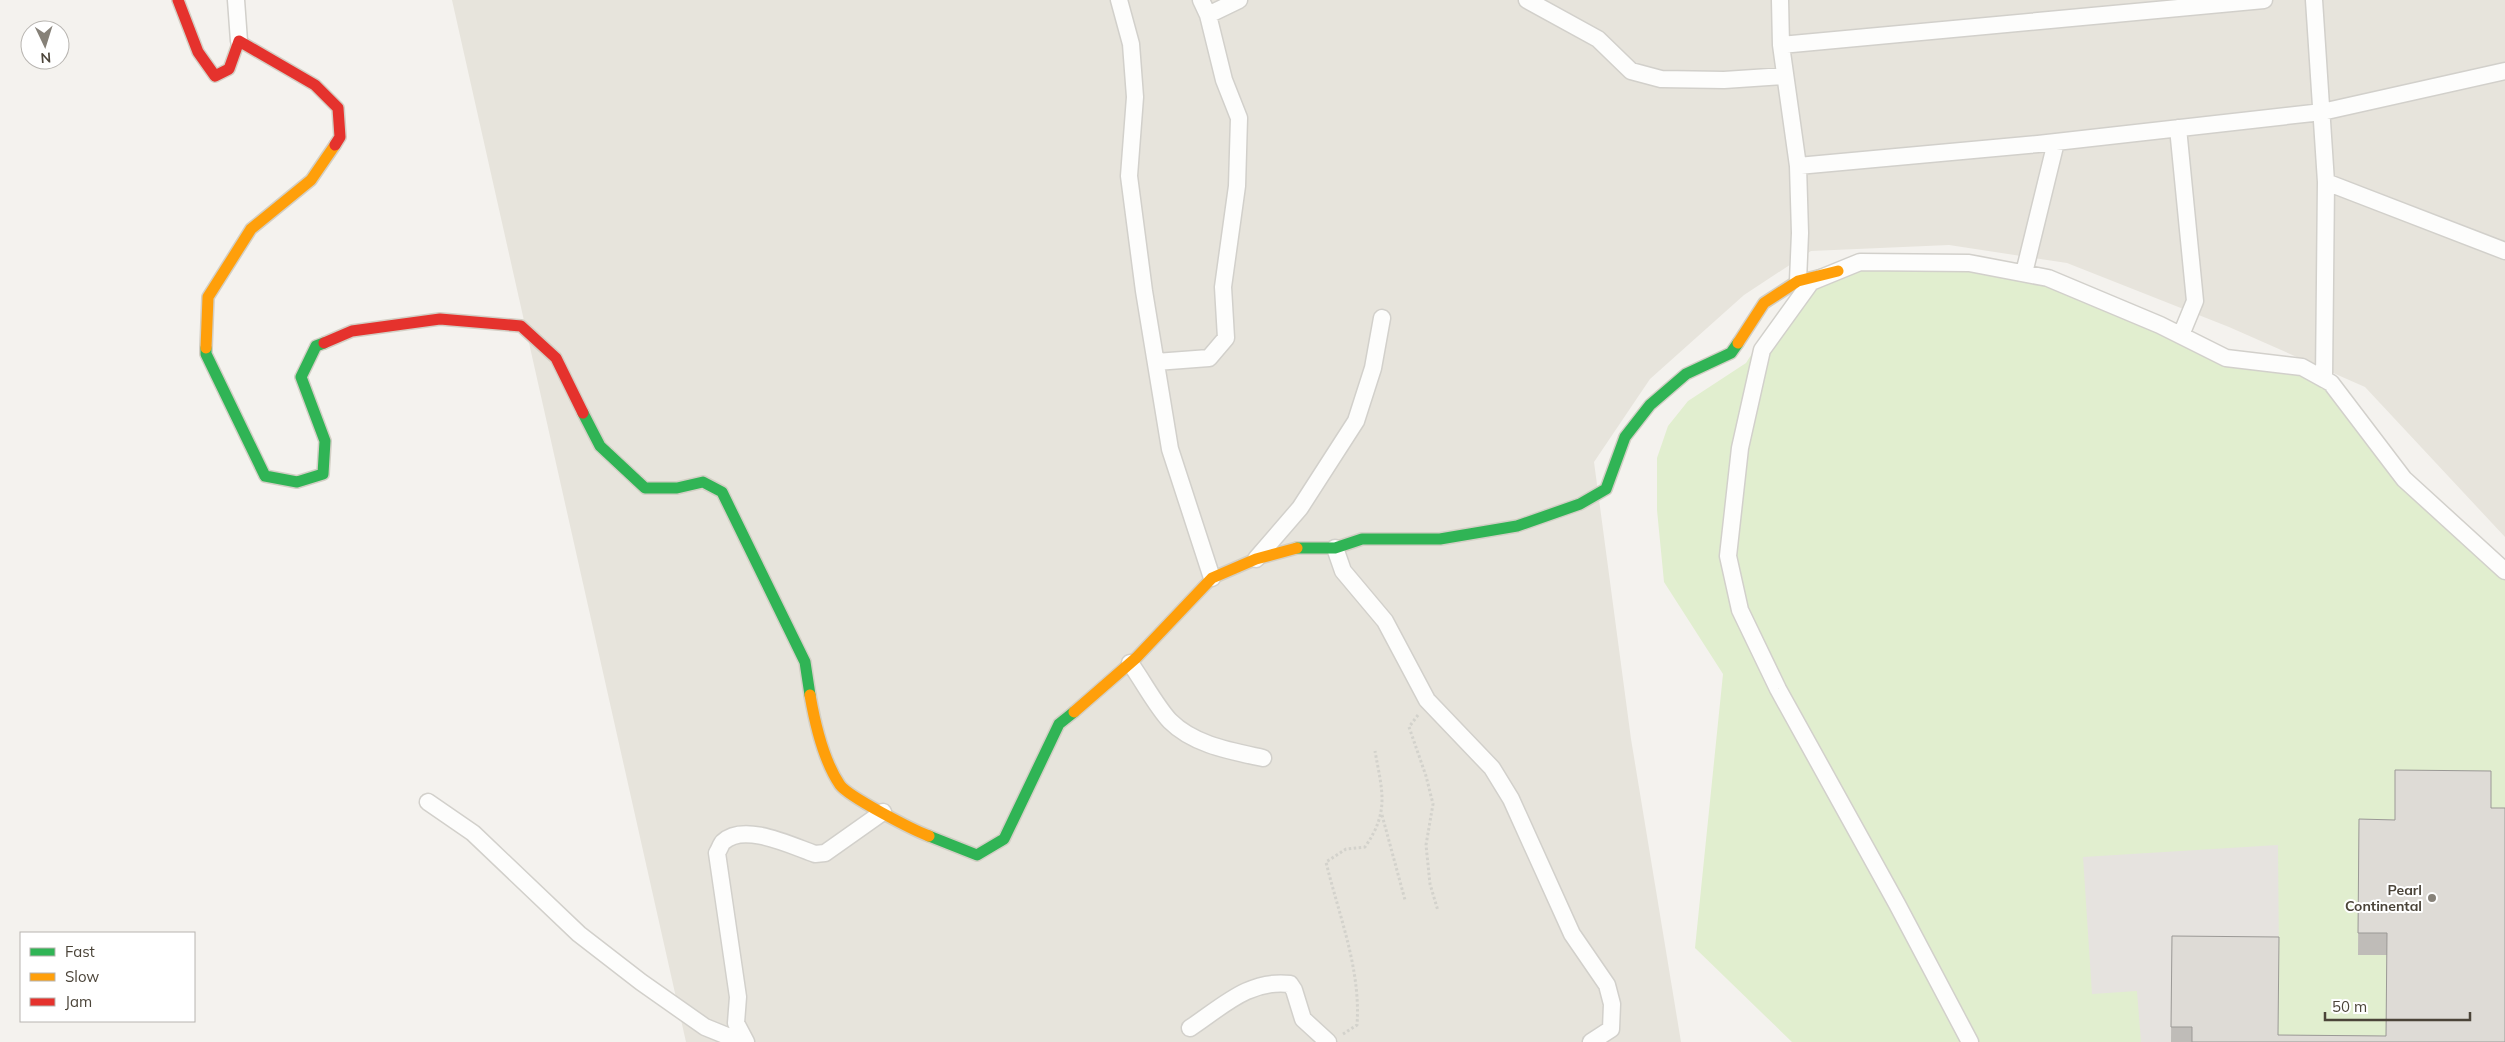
<svg xmlns="http://www.w3.org/2000/svg" width="2505" height="1042" viewBox="0 0 2505 1042" font-family="Mulish,sans-serif">
	<style>
		.residential { fill: #e7e4dc }
		.green { fill: #e1eecf }
		.parking { fill: #e6e3df }
		.lines { fill: none; stroke-linecap: round; stroke-linejoin: round }
		.street-casing { stroke: #d2d0cb; stroke-width: 19 }
		.fast-casing { stroke: #d3cfc5; stroke-width: 14 }
		.slow-casing { stroke: #d3cfc5; stroke-width: 14 }
		.jam-casing { stroke: #d3cfc5; stroke-width: 14 }
		.path { stroke: #d3d2cc; stroke-width: 3; stroke-dasharray: 2.5 2.5; stroke-linecap: butt }
		.street { stroke: #fdfdfc; stroke-width: 16 }
		.fast { stroke: #30b455; stroke-width: 11 }
		.slow { stroke: #ff9f0a; stroke-width: 11 }
		.jam { stroke: #e5322d; stroke-width: 11 }
		.wall { fill: #bfbcb8 }
		.building { fill: #dedbd6; stroke: #9b9996 }
		.poi-dot { fill: #868178; stroke: #fff; stroke-width: 2 }
		.labels { text-anchor: middle; dominant-baseline: central; stroke-width: 4; stroke-linejoin: round; paint-order: stroke }
		.poi-label { font-size: 14px; font-weight: bold; fill: #4b4439; stroke: #fff; text-anchor: end }
	</style>
	<rect width="100%" height="100%" fill="#f4f2ee"/>
	<path class="residential" d="M 452,0 L 2505,0 L 2505,537 L 2365,387 L 2229,327 L 2067,263 L 1949,245 L 1811,251 L 1744,295 L 1650,379 L 1594,462 L 1631,739 L 1681,1042 L 686,1042 Z"/>
	<path class="green" d="M 1860,262 L 1969,263 L 2048,278 L 2226,358 L 2302,367 L 2331,383 L 2404,479 L 2505,571 L 2505,1042 L 1792,1042 L 1695,948 L 1723,674 L 1664,582 L 1657,510 L 1657,458 L 1668,426 L 1688,401 L 1746,363 L 1774,319 L 1811,282 Z"/>
	<path class="parking" d="M 2278,845 L 2279,959 L 2171,1042 L 2141,1042 L 2137,991 L 2092,994 L 2083,857 Z"/>
	<g class="lines">
		<g class="street-casing">
			<path id="street" d="M 236,0 L 239,41
				M 1119,0 L 1131,44 L 1135,97 L 1129,176 L 1144,291 L 1170,449 L 1212,578
				M 1527,0 L 1598,39 L 1631,71 L 1661,79 L 1724,80 L 1785,76
				M 1780,0 L 1781,45 L 1798,166 L 1800,233 L 1798,281
				M 2314,0 L 2326,182 L 2324,379
				M 1208,15 L 1239,0
				M 1781,45 L 2264,0
				M 2178,128 L 2195,301 L 2181,335
				M 1798,166 L 2038,144 L 2322,112 L 2505,71
				M 2326,182 L 2505,251
				M 2024,273 L 2056,142
				M 1156,362 L 1209,358 L 1226,338 L 1223,287 L 1237,186 L 1239,118 L 1224,80 L 1208,15 L 1201,0
				M 1335,548 L 1343,571 L 1385,621 L 1427,700 L 1492,768 L 1511,799 L 1572,934 L 1607,985 L 1612,1004 L 1611,1029 L 1591,1042
				M 1256,559 L 1300,508 L 1356,421 L 1373,368 L 1382,318
				M 1130,663 C 1143,681 1156,706 1170,721 C 1194,745 1231,751 1263,758
				M 428,802 L 473,833 L 579,934 L 641,982 L 705,1027 L 742,1042
				M 1190,1028 C 1222,1007 1249,979 1290,984 L 1294,990 L 1303,1019 L 1328,1042
				M 746,1042 L 736,1023 L 738,997 L 717,853 C 719,850 721,844 723,842 C 744,822 792,846 815,854 L 825,853 L 883,812
				M 1970,1042 L 1897,904 L 1778,689 L 1740,610 L 1728,556 L 1740,448 L 1762,350 L 1811,282 L 1860,262 L 1969,263 L 2048,278 L 2160,325 L 2226,358 L 2302,367 L 2331,383 L 2404,479 L 2505,571"/>
		</g>
		<g class="fast-casing">
			<path id="fast" d="M 206,348 L 206,354 L 265,476 L 297,482 L 323,474 L 325,441 L 301,377 L 316,346 L 324,343
				M 583,413 L 600,446 L 645,488 L 677,488 L 703,482 L 722,492 L 805,662 L 810,695
				M 1297,548 L 1335,548 L 1362,539 L 1440,539 L 1517,526 L 1580,504 L 1606,489 L 1625,437 L 1650,405 L 1686,374 L 1731,353 L 1738,343
				M 929,836 L 977,855 L 1004,839 L 1059,724 L 1074,712"/>
		</g>
		<g class="slow-casing">
			<path id="slow" d="M 1738,343 L 1764,303 L 1798,281 L 1838,271
				M 206,348 L 208,297 L 251,229 L 311,180 L 335,145
				M 810,695 C 815,724 823,760 840,785 C 849,797 913,830 929,836
				M 1074,712 L 1136,658 L 1212,578 L 1256,559 L 1297,548"/>
		</g>
		<g class="jam-casing">
			<path id="jam" d="M 178,0 L 198,52 L 215,76 L 229,69 L 239,41 L 315,85 L 338,108 L 340,137 L 335,145
				M 324,343 L 352,331 L 440,319 L 521,326 L 556,358 L 583,413"/>
		</g>
		<path class="path" d="M 1418,715 L 1409,727 L 1426,776 L 1433,804 L 1426,845 L 1430,884 L 1438,911
			M 1382,815 L 1405,900
			M 1343,1034 L 1357,1025 C 1361,969 1339,916 1326,862 L 1346,849 L 1365,847 C 1390,811 1382,791 1375,751"/>
		<use href="#street" class="street"/>
		<use href="#fast" class="fast"/>
		<use href="#slow" class="slow"/>
		<use href="#jam" class="jam"/>
	</g>
	<path class="wall" d="M 2491,808 L 2505,1042 L 2171,1042 L 2172,936 L 2278,1035 L 2386,1036 L 2387,955 L 2358,955 L 2359,819 L 2395,820 Z"/>
	<path class="building" d="M 2395,770 L 2491,771 L 2491,808 L 2505,808 L 2505,1042 L 2192,1042 L 2192,1027 L 2171,1027 L 2172,936 L 2279,937 L 2278,1035 L 2386,1036 L 2387,933 L 2358,933 L 2359,819 L 2395,820 Z"/>
	<circle class="poi-dot" cx="2432" cy="898" r="5"/>
	<g class="labels">
		<g class="poi-label">
			<text x="2422" y="890">Pearl<tspan x="2422" dy="16">Continental</tspan></text>
		</g>
	</g>
	<rect x="20" y="932" width="175" height="90" fill="#ffffff" stroke="#b7b4b0"/>
	<rect x="30" y="948" width="25" height="8" fill="#30b455" stroke="#b7b4b0"/>
	<text x="65" y="957" font-size="15" fill="#4b4439">Fast</text>
	<rect x="30" y="973" width="25" height="8" fill="#ff9f0a" stroke="#b7b4b0"/>
	<text x="65" y="982" font-size="15" fill="#4b4439">Slow</text>
	<rect x="30" y="998" width="25" height="8" fill="#e5322d" stroke="#b7b4b0"/>
	<text x="65" y="1007" font-size="15" fill="#4b4439">Jam</text>
	<g transform="translate(45 45) rotate(176)"><circle r="24" fill="#ffffff" stroke="#b7b4b0"/>
	<path d="M0-4L9 19L0 12L-9 19Z" fill="#868178"/>
	<text y="-8" font-size="14" font-weight="bold" text-anchor="middle" fill="#4b4439">N</text>
	</g>
	<path d="M2325 1012v8h145v-8" fill="none" stroke="#4b4439" stroke-width="2.5"/>
	<text x="2332" y="1012" font-size="15" fill="#4b4439" stroke="#ffffff" stroke-width="4" paint-order="stroke">50 m</text>
</svg>
